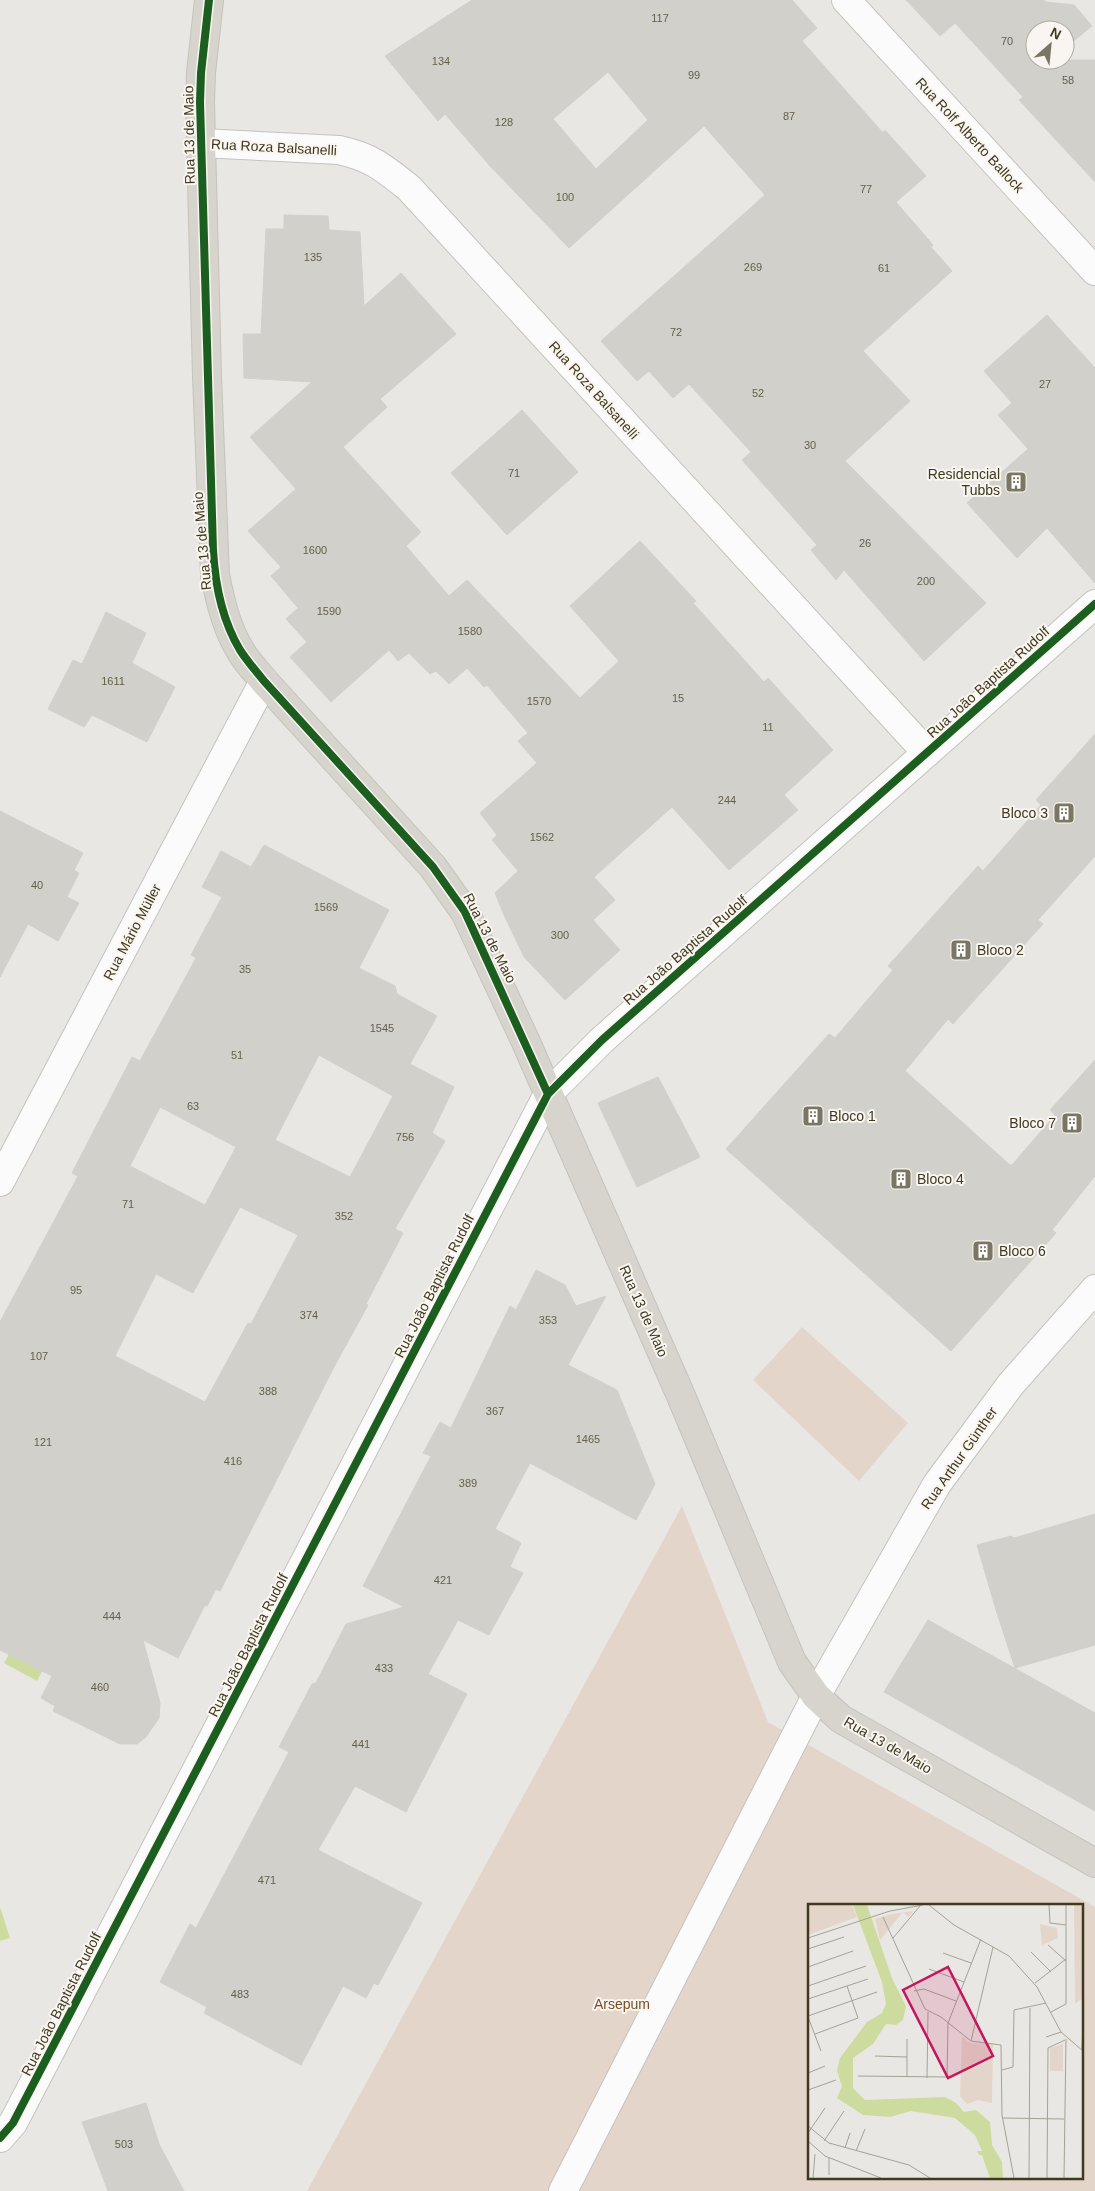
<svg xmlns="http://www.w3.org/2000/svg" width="1095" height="2191" viewBox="0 0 1095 2191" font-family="Arial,sans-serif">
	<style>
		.green { fill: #e4d5ca; fill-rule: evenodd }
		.water { fill: #cddc9e }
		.building { fill: #d2d0cb; stroke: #d2d0cb; fill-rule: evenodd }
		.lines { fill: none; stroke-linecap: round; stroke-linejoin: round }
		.minor-casing { stroke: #c5c3bf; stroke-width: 30 }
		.major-casing { stroke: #c5c3bb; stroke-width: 30 }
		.minor { stroke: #fcfbfb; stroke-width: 28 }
		.major { stroke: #d6d4cc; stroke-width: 28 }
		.cycleway-casing { stroke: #f9f5f0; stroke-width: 11 }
		.cycleway { stroke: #1b5e20; stroke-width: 8 }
		.labels { text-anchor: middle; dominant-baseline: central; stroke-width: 4; stroke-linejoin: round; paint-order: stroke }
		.number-label { font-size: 11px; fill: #64604b }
		.street-label { font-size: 14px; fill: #3e391f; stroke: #f9f5f0 }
		.poi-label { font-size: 14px; fill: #3e391f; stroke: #f9f5f0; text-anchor: start }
		.park-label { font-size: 14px; fill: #794e25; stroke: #f9f5f0 }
		.inset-road { fill: none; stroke: #a5a195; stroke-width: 1 }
		.view { fill: #c2185b; fill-opacity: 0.15; stroke: #c2185b; stroke-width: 2.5 }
		.inset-edge { fill: none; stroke: #3e391f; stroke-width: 2.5 }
	</style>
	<rect width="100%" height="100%" fill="#e9e7e3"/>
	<path class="green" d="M 802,1327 L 908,1423 L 859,1481 L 753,1380 Z
		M 682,1506 L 768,1722 L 1095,1907 L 1095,2191 L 307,2191 ZM 809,1905 L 1081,1905 L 1081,2177 L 809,2177 Z"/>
	<path class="water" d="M 28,1620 L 45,1666 L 37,1681 L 4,1663 Z
		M 0,1907 L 10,1938 L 0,1941 Z"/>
	<path class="building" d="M 472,0 L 792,0 L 817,28 L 802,41 L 883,133 L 885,130 L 926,176 L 896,202 L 933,245 L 931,247 L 952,271 L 863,351 L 910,401 L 845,461 L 986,603 L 924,661 L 844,570 L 836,580 L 811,550 L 817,545 L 742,460 L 751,452 L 689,384 L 673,398 L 649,371 L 637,381 L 601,341 L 765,195 L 704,126 L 569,248 L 491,167 L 445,114 L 438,121 L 385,56 ZM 608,72 L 648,120 L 596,169 L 553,119 Z
		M 906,0 L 1044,0 L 1046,2 L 1074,5 L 1092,26 L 1065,48 L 1065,30 L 1035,30 L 1035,60 L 1095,60 L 1095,182 L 1019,100 L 1023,97 L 955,23 L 940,36 Z
		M 284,215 L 328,216 L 329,230 L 360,232 L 364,306 L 401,273 L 456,334 L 380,399 L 387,407 L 343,447 L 421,532 L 406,546 L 449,596 L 467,580 L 580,698 L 619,661 L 570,606 L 640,541 L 696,601 L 693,603 L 764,682 L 768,678 L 833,750 L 784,795 L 798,810 L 729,870 L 672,807 L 594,877 L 615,900 L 593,920 L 620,950 L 565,1000 L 524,957 L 504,915 L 495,893 L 518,871 L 492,840 L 497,835 L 480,813 L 537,763 L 518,741 L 528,733 L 487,685 L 484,687 L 467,668 L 449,684 L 436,671 L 430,674 L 409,653 L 398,661 L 389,650 L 331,702 L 290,657 L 307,642 L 286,619 L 298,608 L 271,576 L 281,567 L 248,531 L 296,489 L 250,437 L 312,382 L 244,378 L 243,334 L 261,334 L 266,229 L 284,229 Z
		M 1047,315 L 1095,368 L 1095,583 L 1047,528 L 1017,558 L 967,503 L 1028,449 L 998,415 L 1012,403 L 984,371 Z
		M 522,410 L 578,472 L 507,535 L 451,473 Z
		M 106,612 L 146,633 L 132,663 L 175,687 L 147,742 L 92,715 L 84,727 L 48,709 L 73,660 L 82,664 Z
		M 1095,734 L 1095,856 L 1038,920 L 1043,924 L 953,1024 L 948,1019 L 905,1071 L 1010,1165 L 1012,1165 L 1055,1115 L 1050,1110 L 1095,1060 L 1095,1176 L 1052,1230 L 1056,1233 L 951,1351 L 726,1149 L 829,1034 L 835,1038 L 893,970 L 888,966 L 978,866 L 983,871 L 1027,821 L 1041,805 L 1036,800 Z
		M 0,811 L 83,853 L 74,870 L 79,873 L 67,897 L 79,903 L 58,941 L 28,924 L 0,977 Z
		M 264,845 L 389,910 L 359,968 L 395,986 L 397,994 L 437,1016 L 410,1064 L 454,1087 L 432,1133 L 445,1141 L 395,1229 L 403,1233 L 366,1304 L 368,1305 L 334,1367 L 220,1591 L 216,1589 L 207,1606 L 205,1605 L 178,1658 L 143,1640 L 160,1703 L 159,1718 L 146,1737 L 137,1744 L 120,1744 L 53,1711 L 55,1706 L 41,1698 L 52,1676 L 0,1650 L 0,1322 L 78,1176 L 72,1173 L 132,1057 L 140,1061 L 196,958 L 191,955 L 222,897 L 202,887 L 221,851 L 251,867 ZM 319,1055 L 393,1096 L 350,1177 L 275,1140 ZM 160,1107 L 236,1147 L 205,1205 L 130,1166 ZM 240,1207 L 298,1235 L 251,1324 L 248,1323 L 205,1402 L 115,1356 L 156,1274 L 193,1293 Z
		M 658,1077 L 700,1157 L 637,1187 L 598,1103 Z
		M 536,1270 L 565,1285 L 576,1306 L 606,1296 L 568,1365 L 617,1390 L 655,1484 L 636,1520 L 530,1463 L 495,1529 L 521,1543 L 510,1567 L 523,1573 L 489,1635 L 458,1620 L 428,1674 L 467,1694 L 406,1812 L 355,1786 L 318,1850 L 422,1903 L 378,1985 L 374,1983 L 366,1998 L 343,1986 L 301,2065 L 204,2013 L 207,2007 L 160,1982 L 190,1924 L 196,1928 L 289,1752 L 279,1747 L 312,1684 L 316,1683 L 346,1624 L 404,1607 L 363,1586 L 431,1456 L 423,1453 L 440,1422 L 451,1428 L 510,1306 L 516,1310 Z
		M 1095,1514 L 1095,1645 L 1015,1668 L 997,1613 L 977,1545 L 1011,1536 L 1014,1538 Z
		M 928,1620 L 1095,1713 L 1095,1811 L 884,1692 Z
		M 146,2103 L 159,2144 L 184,2191 L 108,2191 L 82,2122 Z"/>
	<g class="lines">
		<g class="minor-casing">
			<path id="minor" d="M 846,0 L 1095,271
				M 201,143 L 339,150 C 371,157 384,168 409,188 L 927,753
				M 0,1182 L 264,681
				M 0,2138 L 13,2123 L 548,1094 L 602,1040 L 1095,604
				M 563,2191 L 816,1696 L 937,1484 L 1011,1384 L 1095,1289"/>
		</g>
		<g class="major-casing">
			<path id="major" d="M 209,0 L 201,73 L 200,102 L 207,377 L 215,575 C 220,600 226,627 240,650 C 246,661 256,671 264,681 L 433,867 L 465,912 L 525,1040 L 681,1396 L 792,1662 L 816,1696 L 841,1719 L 1095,1863"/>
		</g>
		<use href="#minor" class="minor"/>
		<use href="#major" class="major"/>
		<g class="cycleway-casing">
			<path id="cycleway" d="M 209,0 L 201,73 L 200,102 L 213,550 C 215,584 222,620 240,650 C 247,661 256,671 264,681 L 433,867 L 465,912 L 548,1094
				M 0,2138 L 13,2123 L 548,1094 L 602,1040 L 1095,604"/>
		</g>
		<use href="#cycleway" class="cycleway"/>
	</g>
	<defs>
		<g id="building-square" transform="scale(1.125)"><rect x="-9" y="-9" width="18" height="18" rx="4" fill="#7a7664" stroke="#f9f5f0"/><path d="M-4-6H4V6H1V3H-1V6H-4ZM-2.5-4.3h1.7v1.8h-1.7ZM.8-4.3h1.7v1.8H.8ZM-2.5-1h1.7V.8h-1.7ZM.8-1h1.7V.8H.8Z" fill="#fff"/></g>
	</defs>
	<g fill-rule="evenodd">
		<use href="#building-square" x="1016" y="482"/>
		<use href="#building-square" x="1064" y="813"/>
		<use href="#building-square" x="961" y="950"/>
		<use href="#building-square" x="813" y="1116"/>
		<use href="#building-square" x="1072" y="1123"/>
		<use href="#building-square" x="901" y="1179"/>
		<use href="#building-square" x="983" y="1251"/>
	</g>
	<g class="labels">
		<g class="number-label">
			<text x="660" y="18">117</text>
			<text x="1007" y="41">70</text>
			<text x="441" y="61">134</text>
			<text x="694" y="75">99</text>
			<text x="1068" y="80">58</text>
			<text x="789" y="116">87</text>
			<text x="504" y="122">128</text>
			<text x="866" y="189">77</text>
			<text x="565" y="197">100</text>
			<text x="313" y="257">135</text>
			<text x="753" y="267">269</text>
			<text x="884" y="268">61</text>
			<text x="676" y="332">72</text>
			<text x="1045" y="384">27</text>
			<text x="758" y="393">52</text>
			<text x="810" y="445">30</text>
			<text x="514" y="473">71</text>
			<text x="865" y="543">26</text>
			<text x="315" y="550">1600</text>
			<text x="926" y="581">200</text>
			<text x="329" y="611">1590</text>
			<text x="470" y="631">1580</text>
			<text x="113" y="681">1611</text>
			<text x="678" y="698">15</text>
			<text x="539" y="701">1570</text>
			<text x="768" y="727">11</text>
			<text x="727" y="800">244</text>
			<text x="542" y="837">1562</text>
			<text x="37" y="885">40</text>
			<text x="326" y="907">1569</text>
			<text x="560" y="935">300</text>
			<text x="245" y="969">35</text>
			<text x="382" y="1028">1545</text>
			<text x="237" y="1055">51</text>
			<text x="193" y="1106">63</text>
			<text x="405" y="1137">756</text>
			<text x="128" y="1204">71</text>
			<text x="344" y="1216">352</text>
			<text x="76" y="1290">95</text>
			<text x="309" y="1315">374</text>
			<text x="548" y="1320">353</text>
			<text x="39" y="1356">107</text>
			<text x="268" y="1391">388</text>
			<text x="495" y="1411">367</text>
			<text x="588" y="1439">1465</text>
			<text x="43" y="1442">121</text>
			<text x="233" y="1461">416</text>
			<text x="468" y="1483">389</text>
			<text x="443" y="1580">421</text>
			<text x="112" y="1616">444</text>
			<text x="384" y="1668">433</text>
			<text x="100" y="1687">460</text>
			<text x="361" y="1744">441</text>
			<text x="267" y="1880">471</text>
			<text x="240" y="1994">483</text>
			<text x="124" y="2144">503</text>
		</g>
		<g class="street-label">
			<text transform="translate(189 135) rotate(-91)">Rua 13 de Maio</text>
			<text transform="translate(970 135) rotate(47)">Rua Rolf Alberto Ballock</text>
			<text transform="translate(274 147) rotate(3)">Rua Roza Balsanelli</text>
			<text transform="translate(594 390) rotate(48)">Rua Roza Balsanelli</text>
			<text transform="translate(202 541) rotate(-95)">Rua 13 de Maio</text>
			<text transform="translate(988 682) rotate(-42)">Rua João Baptista Rudolf</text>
			<text transform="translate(132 932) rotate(-62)">Rua Mário Müller</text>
			<text transform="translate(490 938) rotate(63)">Rua 13 de Maio</text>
			<text transform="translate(685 950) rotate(-41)">Rua João Baptista Rudolf</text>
			<text transform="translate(434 1286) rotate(-63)">Rua João Baptista Rudolf</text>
			<text transform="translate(644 1311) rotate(66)">Rua 13 de Maio</text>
			<text transform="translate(959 1458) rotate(-55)">Rua Arthur Günther</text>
			<text transform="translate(248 1645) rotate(-63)">Rua João Baptista Rudolf</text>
			<text transform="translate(888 1745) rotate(30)">Rua 13 de Maio</text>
			<text transform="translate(61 2004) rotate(-63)">Rua João Baptista Rudolf</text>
		</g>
		<g class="poi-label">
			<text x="1000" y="474" text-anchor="end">Residencial<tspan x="1000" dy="16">Tubbs</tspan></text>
			<text x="1048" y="813" text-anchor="end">Bloco 3</text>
			<text x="977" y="950">Bloco 2</text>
			<text x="829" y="1116">Bloco 1</text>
			<text x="1056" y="1123" text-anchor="end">Bloco 7</text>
			<text x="917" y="1179">Bloco 4</text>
			<text x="999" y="1251">Bloco 6</text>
		</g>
		<g class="park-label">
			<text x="622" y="2004">Arsepum</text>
		</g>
	</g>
	<g transform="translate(808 1904)">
		<rect width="275" height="275" fill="#e9e7e3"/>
		<path d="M 0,1 L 44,1 L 49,13 L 0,31 ZM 266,1 L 275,1 L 275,94 L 267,100 ZM 106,7 L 100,13 L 95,8 L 72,36 L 67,15 L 84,10 ZM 232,20 L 249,24 L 250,34 L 234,41 ZM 154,132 L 162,139 L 185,140 L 184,199 L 170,196 L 159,200 L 152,192 ZM 255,140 L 255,167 L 242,167 L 242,144 Z" fill="#e4d5ca"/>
		<path d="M 45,1 L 59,1 L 84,74 L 98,102 L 95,116 L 88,121 L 78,120 L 65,140 L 45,154 L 45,184 L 57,196 L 137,193 L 148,199 L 156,208 L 168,206 L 182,218 L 184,241 L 194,258 L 195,274 L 182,274 L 174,251 L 171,251 L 169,247 L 174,247 L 167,231 L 147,214 L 103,207 L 82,213 L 55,211 L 29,194 L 34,182 L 29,167 L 32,154 L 59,118 L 74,109 L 78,100 L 74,78 Z" fill="#cddc9e"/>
		<path class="inset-road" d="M 121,1 L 146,21 L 201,52 L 229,83 L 253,128 L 275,147M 241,1 L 242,19 L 258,21M 75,13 L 117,105 L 133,113 L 163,137 L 193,141 L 194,211 L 206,274M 0,34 L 82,7 L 115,1M 85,34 L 112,2M 240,41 L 258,57M 0,45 L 36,33M 223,48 L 243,68M 135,49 L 163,59M 0,63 L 45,47M 121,65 L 156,78M 227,79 L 258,55M 0,82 L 58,62M 106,87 L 116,85 L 148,97M 0,95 L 60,75M 243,108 L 258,100 L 258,1M 0,112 L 69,88M 0,113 L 13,147M 7,130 L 50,114 L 39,82M 238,133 L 253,128M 163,137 L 185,43M 274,146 L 275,116M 67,152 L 99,153M 194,166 L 205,163 L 206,106 L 238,99M 0,169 L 17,162M 50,172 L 139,173 L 140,119 L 173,35M 99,173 L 99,135M 119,174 L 120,108M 0,186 L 28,176M 195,214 L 256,215M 0,222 L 21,239 L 101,261 L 122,274M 0,229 L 17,204M 0,237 L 17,252 L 73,274M 16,237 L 36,207M 37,244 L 42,229M 48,247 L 57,225M 21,271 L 21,254M 5,274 L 7,250M 221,274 L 222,104M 239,274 L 240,144 L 257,136M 256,274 L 258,135"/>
		<path class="view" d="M 140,63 L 185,152 L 140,174 L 95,86 Z"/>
		<rect width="275" height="275" class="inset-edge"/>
	</g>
	<g transform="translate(1050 45) rotate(27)"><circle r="24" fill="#f9f5f0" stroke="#aeaa9c"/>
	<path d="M0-4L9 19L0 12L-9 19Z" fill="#7a7664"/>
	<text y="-8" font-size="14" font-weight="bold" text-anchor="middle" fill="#3e391f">N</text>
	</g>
</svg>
